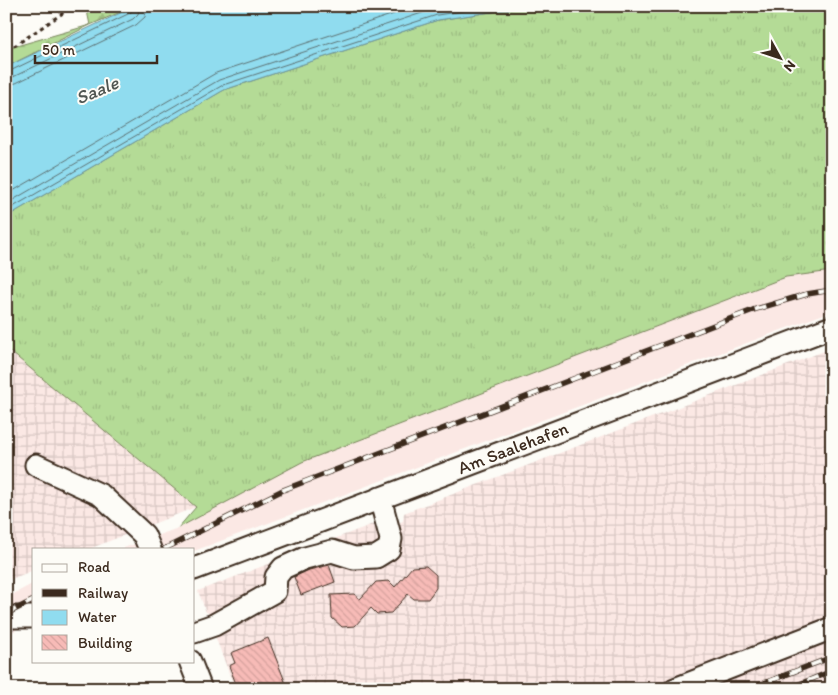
<svg xmlns="http://www.w3.org/2000/svg" width="838" height="695" viewBox="0 0 838 695" font-family="Itim,sans-serif">
	<style>
		.built { fill: #fbe8e4 }
		.industrial { fill: url(#industrial-grid) }
		.grass { fill: url(#grass-tufts); stroke: #78825a }
		.forest { fill: url(#forest-firs); stroke: #78825a }
		.water { fill: #90dcef; stroke: #6e959b }
		.lines { fill: none; stroke-linecap: round; stroke-linejoin: round }
		.shore { stroke: #5d7172; stroke-width: 1 }
		.building { fill: url(#building-back-hatch); stroke: #3b2a1e }
		.minor-casing { stroke: #3b2a1e; stroke-width: 25 }
		.path { stroke: #3b2a1e; stroke-width: 3; stroke-dasharray: 4 4; stroke-linecap: butt }
		.minor { stroke: #fdfcf7; stroke-width: 21 }
		.rail-casing { stroke: #3b2a1e; stroke-width: 5.5 }
		.rail { stroke: #fdfcf7; stroke-width: 4; stroke-dasharray: 11; stroke-linecap: butt }
		.labels { text-anchor: middle; dominant-baseline: central; stroke-width: 4; stroke-linejoin: round; paint-order: stroke }
		.street-label { font-size: 18px; fill: #3b2a1e; stroke: #fdfcf7 }
		.water-label { font-size: 19px; font-style: italic; fill: #505652; stroke: #fdfcf7 }
	</style>
	<defs>
		<pattern id="industrial-grid" width="8" height="8" patternUnits="userSpaceOnUse" patternTransform="scale(1.25)"><rect width="8" height="8" fill="#fbe8e4"/><path d="M0 4h8M4 0v8" fill="none" stroke="#d8c7c3"/></pattern>
		<pattern id="grass-tufts" width="24" height="20" patternUnits="userSpaceOnUse" patternTransform="scale(1.25)"><rect width="24" height="20" fill="#b4db96"/><path d="M3 7l-1-3M5 7V3M7 7l1-3M15 17l-1-3M17 17v-4M19 17l1-3" fill="none" stroke="#9cbc81"/></pattern>
		<pattern id="forest-firs" width="22" height="20" patternUnits="userSpaceOnUse" patternTransform="scale(1.25)"><rect width="22" height="20" fill="#b4db96"/><path d="M5 1l3.5 6h-7zM16 11l3.5 6h-7z" fill="#9cbc81"/></pattern>
		<pattern id="building-back-hatch" width="6" height="6" patternUnits="userSpaceOnUse" patternTransform="scale(1.25)"><rect width="6" height="6" fill="#f7bbb7"/><path d="M-1 5l2 2M0 0l6 6M5-1l2 2" fill="none" stroke="#d5a19d"/></pattern>
	</defs>
	<rect width="100%" height="100%" fill="#fdfcf7"/>
	<filter id="ink" filterUnits="userSpaceOnUse"><feTurbulence type="fractalNoise" baseFrequency=".02" numOctaves="2"/><feDisplacementMap in="SourceGraphic" scale="10" xChannelSelector="R" yChannelSelector="G"/><feConvolveMatrix kernelMatrix="1 2 1 2 8 2 1 2 1" color-interpolation-filters="sRGB"/></filter>
	<g filter="url(#ink)">
		<path class="built" d="M 832,271 L 832,311 L 194,551 L 194,549 L 121,549 L 178,528 L 302,462 L 786,277 Z
			M 34,583 L 34,619 L 6,636 L 6,598 Z"/>
		<path class="industrial" d="M 6,342 L 196,507 L 89,549 L 34,549 L 34,570 L 6,581 Z
			M 832,348 L 832,683 L 816,689 L 235,689 L 215,636 L 217,634 L 210,614 L 206,612 L 198,591 L 373,524 L 378,530 L 389,527 L 403,521 L 404,513 Z"/>
		<path class="grass" d="M 531,6 L 832,6 L 832,271 L 786,277 L 302,462 L 178,528 L 196,507 L 6,348 L 6,217 L 224,90 L 438,20 Z"/>
		<path class="forest" d="M 86,6 L 135,6 L 90,25 L 6,67 L 6,49 L 90,25 Z"/>
		<path class="water" d="M 135,6 L 531,6 L 438,20 L 224,90 L 6,217 L 6,67 Z"/>
		<g class="lines">
			<path class="shore" d="M 6,72 L 10,71 L 130,13 L 133,10 L 133,6
				M 6,78 L 13,77 L 133,19 L 138,14 L 140,6
				M 6,85 L 16,83 L 136,25 L 145,17 L 147,6
				M 6,195 L 216,73 L 418,6
				M 6,204 L 219,80 L 434,9 L 452,6
				M 6,211 L 223,85 L 437,15 L 496,6"/>
		</g>
		<path class="building" d="M 329,565 L 335,582 L 301,595 L 294,577 L 309,570 Z
			M 426,566 L 436,575 L 436,588 L 428,599 L 414,599 L 408,594 L 391,613 L 377,614 L 371,608 L 355,626 L 342,627 L 332,618 L 331,595 L 354,594 L 360,599 L 376,582 L 389,581 L 395,587 L 412,567 Z
			M 268,638 L 288,689 L 238,689 L 229,666 L 235,663 L 231,653 Z"/>
		<g class="lines">
			<g class="minor-casing">
				<path id="minor" d="M 36,465 L 101,495 L 144,535 L 150,549
					M 194,569 L 832,327
					M 6,617 L 34,617
					M 194,632 L 214,625 L 275,591 L 276,577 L 283,568 L 305,558 L 332,551 L 354,558 L 376,557 L 389,549 L 391,539 L 380,498
					M 190,661 L 201,689
					M 675,689 L 832,628"/>
			</g>
			<path class="path" d="M 6,49 L 16,45 L 69,9 L 71,6"/>
			<use href="#minor" class="minor"/>
			<g class="rail-casing">
				<path id="rail" d="M 164,549 L 283,490 L 753,310 L 807,294 L 832,290
					M 6,614 L 34,600
					M 749,689 L 832,657
					M 787,689 L 832,671"/>
			</g>
			<use href="#rail" class="rail"/>
		</g>
	</g>
	<g class="labels">
		<g class="street-label">
			<text transform="translate(513 448) rotate(-21)">Am Saalehafen</text>
		</g>
		<g class="water-label">
			<text transform="translate(97 90) rotate(-23)">Saale</text>
		</g>
	</g>
	<rect width="838" height="695" fill="none" stroke="#fdfcf7" stroke-width="25"/>
	<rect x="12" y="12" width="813" height="670" fill="none" stroke="#3b2a1e" stroke-width="2" filter="url(#ink)"/>
	<rect x="32" y="548" width="162" height="115" fill="#fdfcf7" stroke="#afa8a0"/>
	<rect x="42" y="564" width="25" height="8" fill="#fdfcf7" stroke="#afa8a0"/>
	<text x="78" y="572" font-size="15" fill="#3b2a1e">Road</text>
	<rect x="42" y="589" width="25" height="8" fill="#3b2a1e" stroke="#afa8a0"/>
	<text x="78" y="598" font-size="15" fill="#3b2a1e">Railway</text>
	<rect x="42" y="610" width="25" height="15" fill="#90dcef" stroke="#afa8a0"/>
	<text x="78" y="622" font-size="15" fill="#3b2a1e">Water</text>
	<rect x="42" y="635" width="25" height="15" fill="url(#building-back-hatch)" stroke="#afa8a0"/>
	<text x="78" y="648" font-size="15" fill="#3b2a1e">Building</text>
	<g transform="translate(780 58) rotate(130)" stroke="#fdfcf7" stroke-width="4" paint-order="stroke">
	<path d="M0-4L9 19L0 12L-9 19Z" fill="#3b2a1e"/>
	<text y="-8" font-size="14" font-weight="bold" text-anchor="middle" fill="#3b2a1e">N</text>
	</g>
	<path d="M35 55v8h122v-8" fill="none" stroke="#3b2a1e" stroke-width="2.5"/>
	<text x="42" y="55" font-size="15" fill="#3b2a1e" stroke="#fdfcf7" stroke-width="4" paint-order="stroke">50 m</text>
</svg>
